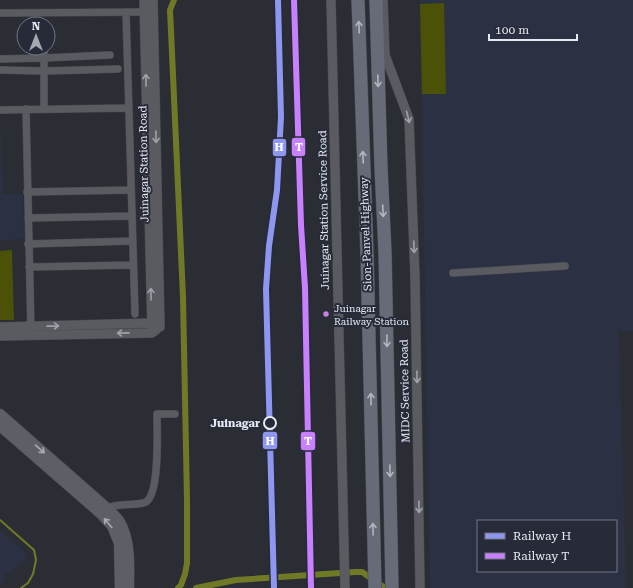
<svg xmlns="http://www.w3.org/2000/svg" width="633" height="588" viewBox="0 0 633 588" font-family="'Roboto Serif',serif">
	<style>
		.built { fill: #2c3043; fill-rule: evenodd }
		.green { fill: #4b5207 }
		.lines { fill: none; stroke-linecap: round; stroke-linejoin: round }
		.stream { stroke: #707a26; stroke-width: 2 }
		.canal { stroke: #707a26; stroke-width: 6 }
		.minor-casing { stroke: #474850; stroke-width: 8 }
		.tertiary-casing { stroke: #474850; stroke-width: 10 }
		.secondary-casing { stroke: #474850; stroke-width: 11 }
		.motorway-casing { stroke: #474850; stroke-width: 14 }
		.minor { stroke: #5a5b61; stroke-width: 7 }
		.tertiary { stroke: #5a5b61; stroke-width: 9 }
		.secondary { stroke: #5d5f67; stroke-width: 10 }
		.motorway { stroke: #676a77; stroke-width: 13 }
		.rail-1-casing { stroke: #272b39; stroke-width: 9 }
		.rail-2-casing { stroke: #272b39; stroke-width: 9 }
		.rail-1 { stroke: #8e97f0; stroke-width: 6 }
		.rail-2 { stroke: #c980ff; stroke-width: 6 }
		.oneway { stroke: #b3b6c1 }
		.oneway2 { stroke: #a0a2aa }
		.oneway3 { stroke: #a8abb3 }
		.bus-dot { fill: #c483df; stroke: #272b39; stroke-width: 1.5 }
		.stop-dot { fill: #272b39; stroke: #e6e9f2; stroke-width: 2 }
		.labels { text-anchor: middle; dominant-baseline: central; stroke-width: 4; stroke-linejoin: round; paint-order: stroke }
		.bus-label { font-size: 10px; fill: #e6e9f2; stroke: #272b39; text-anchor: start }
		.street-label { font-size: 11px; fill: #e6e9f2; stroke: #272b39 }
		.stop-label { font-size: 11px; font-weight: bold; fill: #e6e9f2; stroke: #272b39; text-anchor: end }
		.line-badge { stroke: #272b39; stroke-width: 1.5 }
		.badge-label { font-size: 11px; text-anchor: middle; font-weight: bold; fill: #fff }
	</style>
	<rect width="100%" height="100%" fill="#2b2d35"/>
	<path class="built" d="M 420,0 L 633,0 L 633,331 L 619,331 L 626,588 L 430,588 ZM 478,521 L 616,521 L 616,571 L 478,571 Z
		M 0,115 L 3,194 L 23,194 L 24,239 L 0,240 Z
		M 0,530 L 28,555 L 12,572 L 7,572 L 0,587 Z"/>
	<path class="green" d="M 444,3 L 446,94 L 422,94 L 420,4 Z
		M 12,250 L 14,320 L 0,320 L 0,251 Z"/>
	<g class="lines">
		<path class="stream" d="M 0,520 L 34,550 L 36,560 L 33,574 L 28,583 L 21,588"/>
		<path class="canal" d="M 174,0 L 170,10 L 171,31 L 183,297 L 187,500 L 187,563 L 185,574 L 181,585 L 178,588
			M 196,588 L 236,580 L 355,572 L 362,572 L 365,574 L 385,588"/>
		<g class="minor-casing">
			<path id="minor" d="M 126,12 L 135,314
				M 0,13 L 148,12
				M 44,48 L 44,71 L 118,69
				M 0,59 L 44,58 L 110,55
				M 0,70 L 44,71 L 44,109
				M 26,109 L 31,331
				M 0,110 L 129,108
				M 27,192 L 131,190
				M 28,218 L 132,216
				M 28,244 L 132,241
				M 29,267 L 133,265
				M 453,273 L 565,266
				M 107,508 C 118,503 138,506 146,502 C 160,493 157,430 157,414 L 175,414"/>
		</g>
		<g class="tertiary-casing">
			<path id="tertiary" d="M 144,0 L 152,333
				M 153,0 L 160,327
				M 331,0 L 345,588
				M 383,0 L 385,55 L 409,119 L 415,277 L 420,588
				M 0,327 L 152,323 L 156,325
				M 0,336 L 152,333 L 156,330"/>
		</g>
		<g class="secondary-casing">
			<path id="secondary" d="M 0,414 L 107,508 C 111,512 117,517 120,522 C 131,542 129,566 129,588
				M 0,426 L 101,514 L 112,526 L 119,543 L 120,588"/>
		</g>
		<g class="motorway-casing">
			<path id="motorway" d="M 358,0 L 367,253 L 375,588
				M 376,0 L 381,167 L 385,252 L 392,588"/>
		</g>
		<use href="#minor" class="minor"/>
		<use href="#tertiary" class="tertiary"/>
		<use href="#secondary" class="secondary"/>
		<use href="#motorway" class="motorway"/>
		<g class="rail-1-casing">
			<path id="rail-1" d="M 274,588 L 266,289 L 269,246 L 277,190 L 281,117 L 278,0"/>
		</g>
		<g class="rail-2-casing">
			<path id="rail-2" d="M 294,0 L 301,225 L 305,288 L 311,588"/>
		</g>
		<use href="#rail-1" class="rail-1"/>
		<use href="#rail-2" class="rail-2"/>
	</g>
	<defs><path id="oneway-shaft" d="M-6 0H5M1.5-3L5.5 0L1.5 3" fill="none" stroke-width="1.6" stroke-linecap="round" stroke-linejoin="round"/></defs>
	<g class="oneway">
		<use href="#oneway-shaft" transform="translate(359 27) rotate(-92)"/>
		<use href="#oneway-shaft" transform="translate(378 81) rotate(88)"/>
		<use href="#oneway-shaft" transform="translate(363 157) rotate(-92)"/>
		<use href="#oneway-shaft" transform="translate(383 211) rotate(87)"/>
		<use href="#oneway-shaft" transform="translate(387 341) rotate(89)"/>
		<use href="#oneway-shaft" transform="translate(371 399) rotate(-91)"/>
		<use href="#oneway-shaft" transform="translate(390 471) rotate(89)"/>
		<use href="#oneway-shaft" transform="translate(373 529) rotate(-91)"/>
	</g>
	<g class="oneway2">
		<use href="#oneway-shaft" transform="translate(146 80) rotate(-91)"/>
		<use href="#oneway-shaft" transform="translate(408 117) rotate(76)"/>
		<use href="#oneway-shaft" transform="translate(156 137) rotate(89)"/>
		<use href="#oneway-shaft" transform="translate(414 247) rotate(88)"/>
		<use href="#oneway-shaft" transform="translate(151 294) rotate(-91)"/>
		<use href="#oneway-shaft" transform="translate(53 326) rotate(-1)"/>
		<use href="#oneway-shaft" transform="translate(123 333) rotate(179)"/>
		<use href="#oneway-shaft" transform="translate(417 377) rotate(89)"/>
		<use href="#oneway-shaft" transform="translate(419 507) rotate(89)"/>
	</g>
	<g class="oneway3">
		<use href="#oneway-shaft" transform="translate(40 449) rotate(41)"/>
		<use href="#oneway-shaft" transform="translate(108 523) rotate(-130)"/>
	</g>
	<circle class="bus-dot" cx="326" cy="314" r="3.5"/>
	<circle class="stop-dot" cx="270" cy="423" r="6"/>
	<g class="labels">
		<g class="bus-label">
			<text x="334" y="308">Juinagar<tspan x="334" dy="13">Railway Station</tspan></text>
		</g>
		<g class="street-label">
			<text transform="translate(144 164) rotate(-91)">Juinagar Station Road</text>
			<text transform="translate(324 210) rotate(-91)">Juinagar Station Service Road</text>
			<text transform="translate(366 234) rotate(-92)">Sion-Panvel Highway</text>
			<text transform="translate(405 391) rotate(-91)">MIDC Service Road</text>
		</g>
		<g class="stop-label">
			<text x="260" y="423">Juinagar</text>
		</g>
	</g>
	<g class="line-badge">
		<rect x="291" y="137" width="15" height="20" rx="4" fill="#c980ff"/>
		<rect x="272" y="138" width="15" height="19" rx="4" fill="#8e97f0"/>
		<rect x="262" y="431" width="16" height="19" rx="4" fill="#8e97f0"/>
		<rect x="300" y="431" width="16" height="20" rx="4" fill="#c980ff"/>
	</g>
	<g class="badge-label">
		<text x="299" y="151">T</text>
		<text x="279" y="151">H</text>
		<text x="270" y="445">H</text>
		<text x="308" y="445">T</text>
	</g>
	<rect x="477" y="520" width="140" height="52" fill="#272b39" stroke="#737783"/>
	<rect x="485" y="533" width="20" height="6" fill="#8e97f0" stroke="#737783"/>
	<text x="513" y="540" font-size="12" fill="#e6e9f2">Railway H</text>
	<rect x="485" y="553" width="20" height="6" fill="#c980ff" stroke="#737783"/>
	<text x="513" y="560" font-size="12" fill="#e6e9f2">Railway T</text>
	<g transform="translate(36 36)"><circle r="19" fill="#272b39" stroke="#737783"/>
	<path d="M0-3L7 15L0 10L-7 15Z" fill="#a5a7b0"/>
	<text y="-6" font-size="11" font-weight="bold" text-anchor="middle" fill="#e6e9f2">N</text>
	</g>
	<path d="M489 34v6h88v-6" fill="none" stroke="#e6e9f2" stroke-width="2"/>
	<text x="495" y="34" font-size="12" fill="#e6e9f2" stroke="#272b39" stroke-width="3" paint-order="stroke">100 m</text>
</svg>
